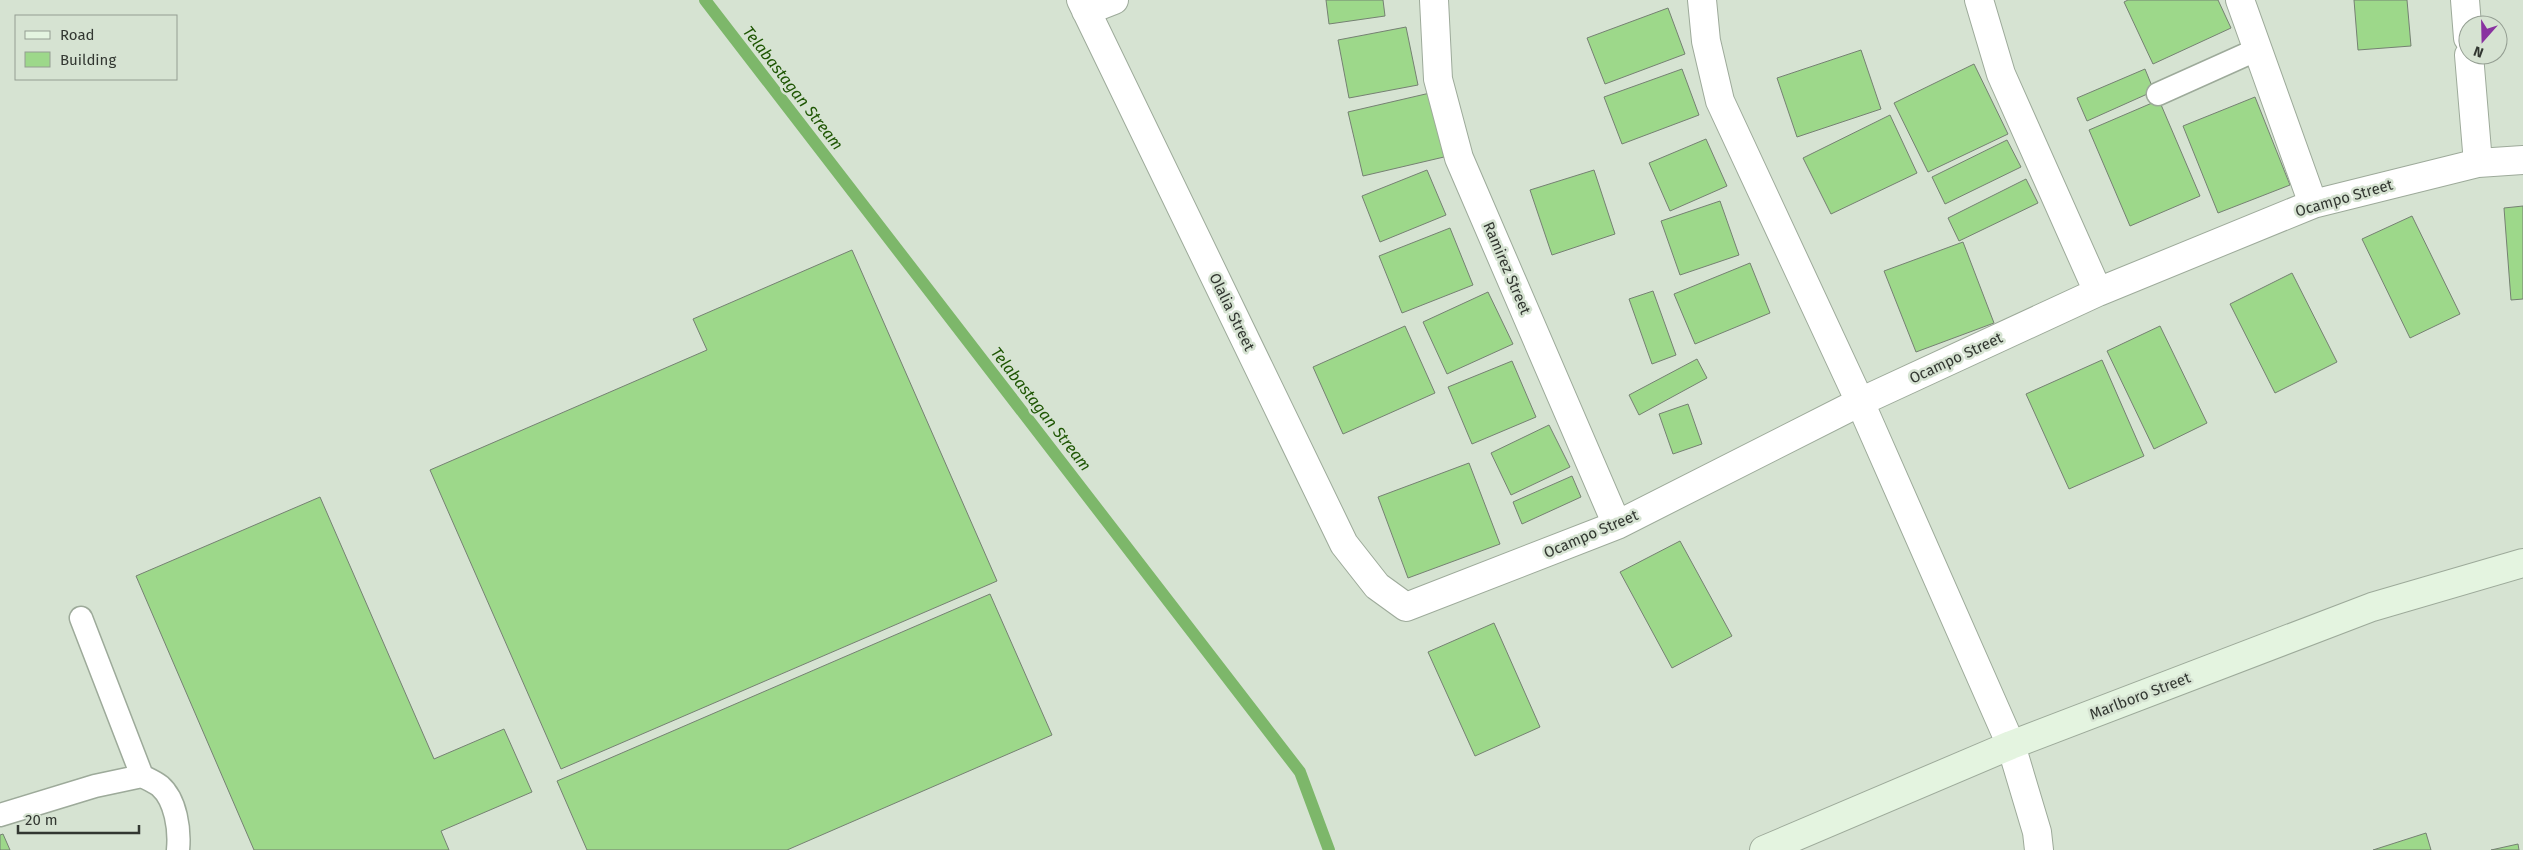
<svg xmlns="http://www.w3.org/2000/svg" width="2523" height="850" viewBox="0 0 2523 850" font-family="'Fira Sans',sans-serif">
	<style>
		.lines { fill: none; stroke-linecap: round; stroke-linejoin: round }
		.stream { stroke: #7db76a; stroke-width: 12 }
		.building { fill: #9dd88a; stroke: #758172 }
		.lane-casing { stroke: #9daa9a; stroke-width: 25 }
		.street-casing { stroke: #9daa9a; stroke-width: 30 }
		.secondary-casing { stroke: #9daa9a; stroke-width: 30 }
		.lane { stroke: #fff; stroke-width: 22 }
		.street { stroke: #fff; stroke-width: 28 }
		.secondary { stroke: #e4f4e0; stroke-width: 28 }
		.labels { text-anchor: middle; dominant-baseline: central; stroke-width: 5; stroke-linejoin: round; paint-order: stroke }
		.street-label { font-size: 15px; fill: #323731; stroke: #d6e3d2 }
		.water-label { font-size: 16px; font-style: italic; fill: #1e5603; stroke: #d6e3d2 }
	</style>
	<rect width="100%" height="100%" fill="#d6e3d2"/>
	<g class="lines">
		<path class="stream" d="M 705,0 L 1300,772 L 1329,850"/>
	</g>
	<path class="building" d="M 1326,0 L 1383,0 L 1385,16 L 1329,24 Z
		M 2128,0 L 2218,0 L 2231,28 L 2153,64 L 2124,2 Z
		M 2354,0 L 2407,0 L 2411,46 L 2358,50 Z
		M 1668,8 L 1685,54 L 1605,84 L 1587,38 Z
		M 1406,27 L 1418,85 L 1349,98 L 1338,40 Z
		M 1861,50 L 1881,109 L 1797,137 L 1777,78 Z
		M 1974,64 L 2008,134 L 1928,172 L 1894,103 Z
		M 1682,69 L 1699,115 L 1622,144 L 1604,97 Z
		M 2145,69 L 2154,91 L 2087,121 L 2077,98 Z
		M 1430,93 L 1444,157 L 1363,176 L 1348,112 Z
		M 2255,97 L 2290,185 L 2218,213 L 2183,126 Z
		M 2159,100 L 2200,196 L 2130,226 L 2089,130 Z
		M 1890,115 L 1917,173 L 1831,214 L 1803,158 Z
		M 1706,139 L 1727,186 L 1670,211 L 1649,163 Z
		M 2007,140 L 2021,167 L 1945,204 L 1932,177 Z
		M 1427,170 L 1446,215 L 1380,242 L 1362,196 Z
		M 1594,170 L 1615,234 L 1552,255 L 1530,190 Z
		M 2026,179 L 2038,203 L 1959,241 L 1948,218 Z
		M 1720,201 L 1739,255 L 1680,275 L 1661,221 Z
		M 2523,206 L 2523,299 L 2511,300 L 2504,208 Z
		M 2412,216 L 2460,314 L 2410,338 L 2362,239 Z
		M 1450,228 L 1473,285 L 1402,313 L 1379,256 Z
		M 1963,242 L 1994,323 L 1916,352 L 1884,271 Z
		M 852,250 L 997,581 L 561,769 L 430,470 L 707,350 L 693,319 Z
		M 1750,263 L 1770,313 L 1695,344 L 1674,294 Z
		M 2292,273 L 2337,362 L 2275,393 L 2230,304 Z
		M 1653,291 L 1676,355 L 1652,364 L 1629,299 Z
		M 1488,292 L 1513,344 L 1447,374 L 1423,322 Z
		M 1405,326 L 1435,393 L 1343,434 L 1313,367 Z
		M 2160,326 L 2207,423 L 2154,449 L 2107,351 Z
		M 1697,359 L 1707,378 L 1639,415 L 1629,395 Z
		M 2102,360 L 2144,456 L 2069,489 L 2026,394 Z
		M 1512,361 L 1536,417 L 1472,444 L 1448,387 Z
		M 1688,404 L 1702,444 L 1673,454 L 1659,414 Z
		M 1549,425 L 1570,467 L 1511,495 L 1491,453 Z
		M 1469,463 L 1500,544 L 1408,578 L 1378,497 Z
		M 1572,476 L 1581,497 L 1522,524 L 1513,502 Z
		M 320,497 L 434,759 L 504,729 L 532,792 L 441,831 L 449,850 L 254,850 L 136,576 Z
		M 1680,541 L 1732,636 L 1672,668 L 1620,572 Z
		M 990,594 L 1052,735 L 787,850 L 587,850 L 557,781 Z
		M 1494,623 L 1540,727 L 1475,756 L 1428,652 Z
		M 2426,833 L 2431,850 L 2373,850 Z
		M 3,834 L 10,850 L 0,850 L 0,835 Z
		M 2518,844 L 2519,850 L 2491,850 Z"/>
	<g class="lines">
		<g class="lane-casing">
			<path id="lane" d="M 2158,94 L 2256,50
				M 81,618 L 142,776
				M 0,815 L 95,786 L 142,776 C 148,779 155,782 160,786 C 176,800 180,830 178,850"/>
		</g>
		<g class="street-casing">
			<path id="street" d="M 1081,0 L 1344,544 L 1377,586 L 1406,607 L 1617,525 L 1860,402 L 2098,292 L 2313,204 L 2478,163 L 2523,160
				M 1434,0 L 1438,79 L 1459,158 L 1617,525
				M 1702,0 L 1706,41 L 1720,101 L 1860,402 L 2011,745 L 2037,832 L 2039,850
				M 1979,0 L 2001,74 L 2098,292
				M 2240,0 L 2313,204
				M 2465,0 L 2468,38
				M 1086,11 L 1114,0
				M 2469,55 L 2478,163"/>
		</g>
		<g class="secondary-casing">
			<path id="secondary" d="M 1764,850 L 2011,745 L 2372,607 L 2523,563"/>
		</g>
		<use href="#lane" class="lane"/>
		<use href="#street" class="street"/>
		<use href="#secondary" class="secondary"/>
	</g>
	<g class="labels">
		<g class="street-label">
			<text transform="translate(2344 198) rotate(-16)">Ocampo Street</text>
			<text transform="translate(1507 268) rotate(67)">Ramirez Street</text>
			<text transform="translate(1232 312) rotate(64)">Olalia Street</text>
			<text transform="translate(1956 358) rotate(-25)">Ocampo Street</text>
			<text transform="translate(1591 534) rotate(-23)">Ocampo Street</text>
			<text transform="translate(2140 696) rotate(-21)">Marlboro Street</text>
		</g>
		<g class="water-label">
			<text transform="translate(793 88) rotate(52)">Telabastagan Stream</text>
			<text transform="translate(1041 409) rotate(52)">Telabastagan Stream</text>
		</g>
	</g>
	<rect x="15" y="15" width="162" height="65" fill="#d6e3d2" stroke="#949e92"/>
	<rect x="25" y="31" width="25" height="8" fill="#e4f4e0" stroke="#949e92"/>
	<text x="60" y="40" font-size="15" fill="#323731">Road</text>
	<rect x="25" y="52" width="25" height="15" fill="#9dd88a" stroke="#949e92"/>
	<text x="60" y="65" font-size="15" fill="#323731">Building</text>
	<g transform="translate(2483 40) rotate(200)"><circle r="24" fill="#d6e3d2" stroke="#949e92"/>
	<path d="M0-4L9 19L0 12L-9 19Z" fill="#8932a0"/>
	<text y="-8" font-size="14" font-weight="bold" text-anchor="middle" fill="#323731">N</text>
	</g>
	<path d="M18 825v8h121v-8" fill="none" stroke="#323731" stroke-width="2.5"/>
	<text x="25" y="825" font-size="15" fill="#323731" stroke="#d6e3d2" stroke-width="4" paint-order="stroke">20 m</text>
</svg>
